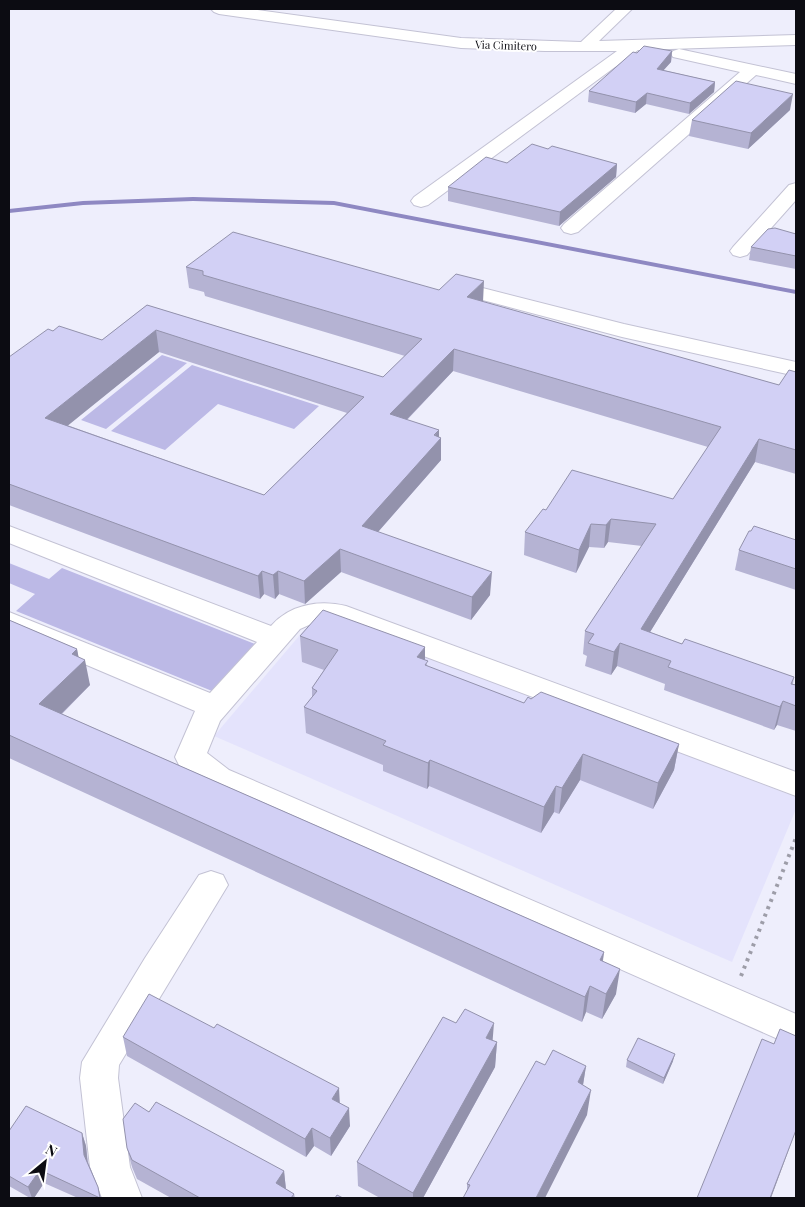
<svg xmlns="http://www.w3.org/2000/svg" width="805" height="1207" viewBox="0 0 805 1207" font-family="'Playfair Display',serif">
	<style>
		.built { fill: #e4e3fc }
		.green { fill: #bcb9e6 }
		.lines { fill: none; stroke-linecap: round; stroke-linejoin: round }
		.stream { fill: #8e88c2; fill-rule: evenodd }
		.minor-casing { stroke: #c3c2d4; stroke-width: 2 }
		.path { stroke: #9d9da8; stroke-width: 4; stroke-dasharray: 3 5; stroke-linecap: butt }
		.minor { fill: #fff; fill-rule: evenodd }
		.wall { fill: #b5b3d3; fill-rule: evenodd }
		.shaded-wall { fill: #9392ac }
		.building { fill: #d2d0f5; stroke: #9392ac; fill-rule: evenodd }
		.labels { text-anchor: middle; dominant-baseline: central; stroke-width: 4; stroke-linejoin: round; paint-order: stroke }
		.far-street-label { font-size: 11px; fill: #0c0c12; stroke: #fff }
	</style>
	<rect width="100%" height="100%" fill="#eeeefc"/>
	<path class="built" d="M 316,623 L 384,638 L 796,797 L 796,809 L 732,962 L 214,736 L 305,629 Z"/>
	<path class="green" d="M 162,355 L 187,363 L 106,429 L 81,420 Z
		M 192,365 L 319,406 L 294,429 L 218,404 L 165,450 L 111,431 Z
		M 9,563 L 49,579 L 62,568 L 255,644 L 212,691 L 16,611 L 35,594 L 9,583 Z"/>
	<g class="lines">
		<path class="stream" d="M 193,197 L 334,201 L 796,290 L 796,294 L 334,205 L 193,201 L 83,205 L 9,213 L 9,209 L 83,201 Z"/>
		<g class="minor-casing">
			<path id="minor" d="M 211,9 L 250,9 L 461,38 L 581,42 L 616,9 L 632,9 L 599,41 L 796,35 L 796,45 L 638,50 L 428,205 L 421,207 L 414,205 L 411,201 L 414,197 L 617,51 L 545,51 L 461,48 L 219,14 L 214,12 Z
				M 679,49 L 796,74 L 796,84 L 756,75 L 578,232 L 571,234 L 564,232 L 561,228 L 564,224 L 740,72 L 673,57 L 671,54 L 673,51 Z
				M 796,183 L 796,200 L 747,255 L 740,257 L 733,255 L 730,251 L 733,247 L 789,185 Z
				M 463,283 L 624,324 L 796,362 L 796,376 L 622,337 L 456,293 L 453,289 L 456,285 Z
				M 9,526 L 271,626 C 289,605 319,599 346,606 L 796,772 L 796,796 L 333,622 L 318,621 L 300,629 L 220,721 L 207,753 L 229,770 L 796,1014 L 796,1047 L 207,786 L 179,765 L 175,757 L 195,711 L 9,632 L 9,612 L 210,693 L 257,642 L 9,543 Z
				M 211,871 L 223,875 L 228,885 L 119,1065 L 118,1078 L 130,1167 L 142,1198 L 102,1198 L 90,1167 L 80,1078 L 82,1062 L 145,958 L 199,875 Z"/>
		</g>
		<path class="path" d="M 741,976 L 796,838"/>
		<use href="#minor" class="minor"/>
	</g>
	<path class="wall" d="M 672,51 L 671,62 L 663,70 L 715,82 L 714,92 L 689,114 L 646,104 L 635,113 L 588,102 L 589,91 L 637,53 Z
		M 790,110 L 748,149 L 689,136 L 692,120 Z
		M 548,149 L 617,164 L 616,177 L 559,226 L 448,201 L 448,187 L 507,163 Z
		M 796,234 L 796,269 L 749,260 L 751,247 Z
		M 186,267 L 483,302 L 779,385 L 796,372 L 796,474 L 755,462 L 650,632 L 682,644 L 794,677 L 793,684 L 796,685 L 796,731 L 777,725 L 774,730 L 664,690 L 665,684 L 617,666 L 611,675 L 585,666 L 587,656 L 583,654 L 585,631 L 642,546 L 608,542 L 604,548 L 589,547 L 576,573 L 524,555 L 525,532 L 546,510 L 673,499 L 708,447 L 453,371 L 407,420 L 439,430 L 439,437 L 441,438 L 441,460 L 378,532 L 490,595 L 471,620 L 341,572 L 305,604 L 279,594 L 275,599 L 264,594 L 260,599 L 9,505 L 9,357 L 53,331 L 102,340 L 147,305 L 383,377 L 405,356 L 205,296 L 204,292 L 189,288 ZM 159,352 L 347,413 L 264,495 L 67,425 Z
		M 796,540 L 796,590 L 735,570 L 739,550 Z
		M 9,620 L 77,649 L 78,657 L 90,685 L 62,714 L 604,952 L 603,961 L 616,994 L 602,1019 L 586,1012 L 582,1022 L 9,758 Z
		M 300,636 L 425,660 L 428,667 L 524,703 L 679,744 L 674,770 L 653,809 L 580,780 L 559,814 L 554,812 L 541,833 L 429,786 L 427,789 L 383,771 L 383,765 L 306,733 L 304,707 L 312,697 L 312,688 L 324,670 L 302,662 Z
		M 123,1037 L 339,1103 L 350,1126 L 331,1156 L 314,1146 L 306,1157 L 127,1056 Z
		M 493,1041 L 497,1042 L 495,1067 L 423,1198 L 380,1198 L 358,1186 L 357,1162 Z
		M 627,1060 L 673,1061 L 663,1084 L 626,1067 Z
		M 545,1065 L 586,1066 L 583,1085 L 587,1115 L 467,1192 L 467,1184 Z
		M 149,1112 L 284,1171 L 286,1189 L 294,1194 L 295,1198 L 171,1198 L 137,1179 L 132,1167 L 127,1148 Z
		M 9,1131 L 82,1133 L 86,1146 L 88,1162 L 98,1187 L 101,1198 L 78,1198 L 44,1183 L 34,1198 L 30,1198 L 9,1186 Z"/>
	<path class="shaded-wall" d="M 672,51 L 671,62 L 655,80 L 657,69 Z
		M 715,82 L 714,92 L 689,114 L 690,103 Z
		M 647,93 L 646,104 L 635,113 L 636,102 Z
		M 793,94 L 790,110 L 748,149 L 751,133 Z
		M 617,164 L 616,177 L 559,226 L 560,212 Z
		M 484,281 L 483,302 L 467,297 Z
		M 156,330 L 159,352 L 50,440 L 45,418 Z
		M 454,349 L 453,371 L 390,437 L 390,414 Z
		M 439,430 L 439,440 L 441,438 L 441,460 L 363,549 L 362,526 Z
		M 759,439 L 755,462 L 639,650 L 641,629 Z
		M 611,519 L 608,542 L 604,548 L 606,525 Z
		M 591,524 L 589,547 L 576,573 L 579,550 Z
		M 340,549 L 341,572 L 305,604 L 304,581 Z
		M 262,571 L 264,594 L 260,599 L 258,576 Z
		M 278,571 L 279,594 L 275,599 L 273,575 Z
		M 492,572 L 490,595 L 471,620 L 472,597 Z
		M 620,643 L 617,666 L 611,675 L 614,652 Z
		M 425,647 L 425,673 L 417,657 Z
		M 77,649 L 80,664 L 85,660 L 90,685 L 45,730 L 39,704 L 72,654 Z
		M 783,701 L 777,725 L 774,730 L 780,707 Z
		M 679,744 L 674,770 L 653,809 L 658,783 Z
		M 583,754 L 580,780 L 559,814 L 562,788 Z
		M 430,760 L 429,786 L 427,789 L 428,763 Z
		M 556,786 L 554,812 L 541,833 L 544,807 Z
		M 604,952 L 600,978 L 600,960 Z
		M 620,969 L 616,994 L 602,1019 L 606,994 Z
		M 590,986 L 586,1012 L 582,1022 L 585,997 Z
		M 494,1023 L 492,1048 L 486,1038 Z
		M 497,1042 L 495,1067 L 423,1198 L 413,1198 L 413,1193 Z
		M 675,1054 L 673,1061 L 663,1084 L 664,1078 Z
		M 586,1066 L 582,1091 L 578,1082 Z
		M 339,1088 L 340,1106 L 332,1099 Z
		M 591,1090 L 587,1115 L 545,1198 L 536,1198 Z
		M 349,1108 L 350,1126 L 331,1156 L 330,1138 Z
		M 312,1128 L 314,1146 L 306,1157 L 305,1139 Z
		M 796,1130 L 771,1198 L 770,1198 Z
		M 82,1133 L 86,1146 L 88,1168 L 84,1155 Z
		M 40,1170 L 44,1183 L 34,1198 L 32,1198 L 28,1187 Z
		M 284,1171 L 286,1190 L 276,1183 Z"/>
	<path class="building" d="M 644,46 L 672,51 L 657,69 L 715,82 L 690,103 L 647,93 L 636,102 L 589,91 L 633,52 L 637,53 Z
		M 736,81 L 793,94 L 751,133 L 692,120 Z
		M 532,144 L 548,149 L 552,146 L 617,164 L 560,212 L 448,187 L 486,157 L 507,163 Z
		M 775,228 L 796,234 L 796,256 L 751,247 L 768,229 Z
		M 233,232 L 439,290 L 456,274 L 484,281 L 467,297 L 779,385 L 789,370 L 796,372 L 796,450 L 759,439 L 641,629 L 682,644 L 685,639 L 794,677 L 791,684 L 796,685 L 796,706 L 783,701 L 780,707 L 668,667 L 671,661 L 620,643 L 614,652 L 588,643 L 594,634 L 585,631 L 656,524 L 611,519 L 606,525 L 591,524 L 579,550 L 525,532 L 543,509 L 546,510 L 572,470 L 673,499 L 721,427 L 454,349 L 390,414 L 439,430 L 434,435 L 441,438 L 362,526 L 492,572 L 472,597 L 340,549 L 304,581 L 278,571 L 273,575 L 262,571 L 258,576 L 9,484 L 9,357 L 48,329 L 53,331 L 59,326 L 102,340 L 147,305 L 383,377 L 422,339 L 203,275 L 203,271 L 186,267 ZM 156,330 L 364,397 L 264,495 L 45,418 Z
		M 754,526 L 796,540 L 796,569 L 739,550 L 749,531 L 751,531 Z
		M 323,610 L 425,647 L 417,657 L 428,661 L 425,665 L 524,703 L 528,697 L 531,699 L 541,692 L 679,744 L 658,783 L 583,754 L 562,788 L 556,786 L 544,807 L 430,760 L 428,763 L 383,745 L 386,741 L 304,707 L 317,691 L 312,688 L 338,650 L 300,636 Z
		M 9,620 L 77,649 L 72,654 L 85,660 L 39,704 L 604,952 L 600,960 L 620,969 L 606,994 L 590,986 L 585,997 L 9,735 Z
		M 149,994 L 214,1028 L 217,1024 L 339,1088 L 332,1099 L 349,1108 L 330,1138 L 312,1128 L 305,1139 L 123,1037 Z
		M 465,1009 L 494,1023 L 486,1038 L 497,1042 L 413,1193 L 357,1162 L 443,1017 L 456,1023 Z
		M 780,1029 L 796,1036 L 796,1130 L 770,1198 L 697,1198 L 762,1039 L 774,1044 Z
		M 638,1038 L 675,1054 L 664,1078 L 627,1060 Z
		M 553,1050 L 586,1066 L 578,1082 L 591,1090 L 536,1198 L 463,1198 L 470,1185 L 467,1184 L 536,1061 L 545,1065 Z
		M 156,1102 L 284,1171 L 276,1183 L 294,1194 L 291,1198 L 200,1198 L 132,1160 L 127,1148 L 123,1119 L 135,1103 L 149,1112 Z
		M 26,1106 L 82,1133 L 84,1155 L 98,1187 L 100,1198 L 40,1170 L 28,1187 L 9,1176 L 9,1131 Z
		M 337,1195 L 343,1198 L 335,1198 Z"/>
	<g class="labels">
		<g class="far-street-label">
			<text transform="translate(506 45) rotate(2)">Via Cimitero</text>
		</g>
	</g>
	<rect width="805" height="1207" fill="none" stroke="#0c0c12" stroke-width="20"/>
	<g transform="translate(45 1162) rotate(29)" stroke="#ffffff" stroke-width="4" paint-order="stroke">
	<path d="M0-4L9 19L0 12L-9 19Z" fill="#0c0c12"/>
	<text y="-8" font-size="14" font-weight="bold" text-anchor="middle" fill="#0c0c12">N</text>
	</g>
</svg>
